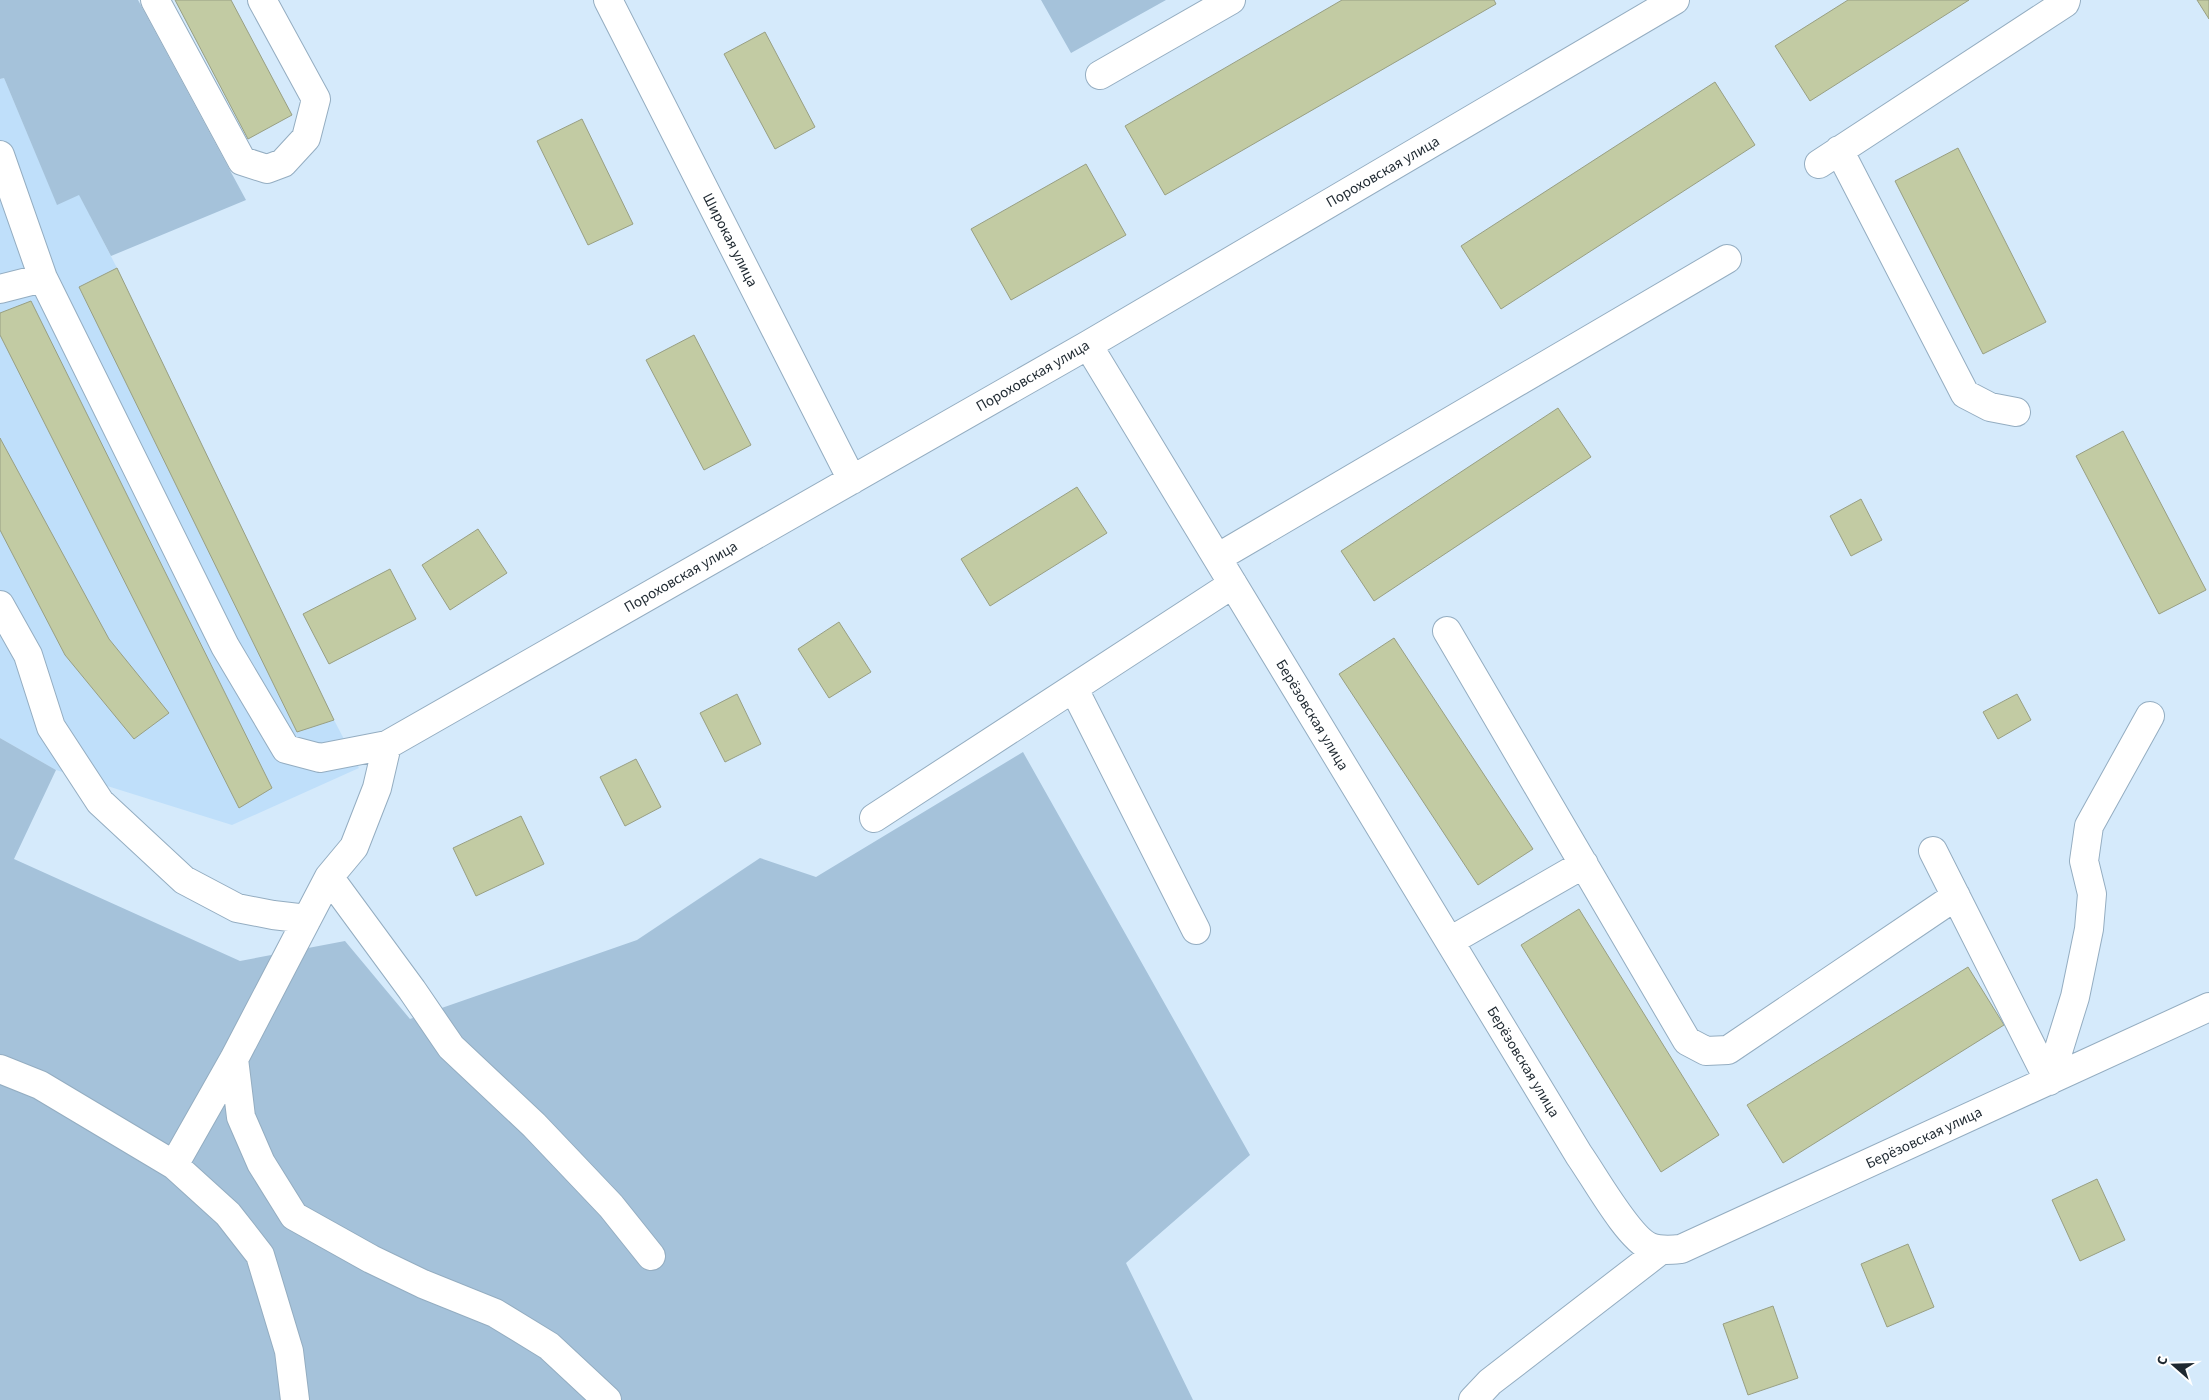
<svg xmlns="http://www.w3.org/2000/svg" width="2209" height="1400" viewBox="0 0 2209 1400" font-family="'Source Sans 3',sans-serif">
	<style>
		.built { fill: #bfdffa }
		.green { fill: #a5c2da }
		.building { fill: #c2cba3; stroke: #989f83 }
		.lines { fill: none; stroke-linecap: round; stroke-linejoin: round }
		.minor-casing { stroke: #94adc1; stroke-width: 30 }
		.minor { stroke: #fff; stroke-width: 28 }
		.labels { text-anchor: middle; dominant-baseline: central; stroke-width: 4; stroke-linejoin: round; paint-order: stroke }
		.street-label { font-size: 15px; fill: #1e2830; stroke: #fff }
	</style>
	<rect width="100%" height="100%" fill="#d5eafb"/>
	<path class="built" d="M 4,78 L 57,204 L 79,194 L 117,268 L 334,720 L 359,768 L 232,825 L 56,770 L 0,738 L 0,79 Z"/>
	<path class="green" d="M 0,0 L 138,0 L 246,200 L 111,256 L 79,195 L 57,205 L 4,78 L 0,79 Z
		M 1041,0 L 1166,0 L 1071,53 Z
		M 0,738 L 56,770 L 14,859 L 240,961 L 345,941 L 410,1019 L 637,940 L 760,858 L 816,877 L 1023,752 L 1250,1155 L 1126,1263 L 1193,1400 L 0,1400 Z"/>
	<path class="building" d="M 175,0 L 231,0 L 292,115 L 248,139 Z
		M 1342,0 L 1494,0 L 1496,4 L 1165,195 L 1125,126 Z
		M 1848,0 L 1969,0 L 1810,101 L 1775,46 Z
		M 2197,0 L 2209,0 L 2209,19 Z
		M 765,32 L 815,127 L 775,149 L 724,54 Z
		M 1715,82 L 1755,145 L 1501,309 L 1461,246 Z
		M 582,119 L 633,224 L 588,245 L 537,141 Z
		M 1958,148 L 2046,322 L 1983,354 L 1895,181 Z
		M 1086,164 L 1126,235 L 1011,300 L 971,229 Z
		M 117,268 L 334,720 L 297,732 L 79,287 Z
		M 31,301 L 272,788 L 239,808 L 0,335 L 0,313 Z
		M 694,335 L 751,445 L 704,470 L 646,360 Z
		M 1558,408 L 1591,457 L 1374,601 L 1341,551 Z
		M 2123,431 L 2206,590 L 2159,614 L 2076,456 Z
		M 0,438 L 109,639 L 169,713 L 134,739 L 65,655 L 0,530 Z
		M 1077,487 L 1107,533 L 990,606 L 961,559 Z
		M 1861,499 L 1882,540 L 1851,556 L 1830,516 Z
		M 478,529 L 507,573 L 450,610 L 422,565 Z
		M 390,569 L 416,619 L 329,664 L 303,614 Z
		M 839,622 L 871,672 L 829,698 L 798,649 Z
		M 1394,638 L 1533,849 L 1478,885 L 1339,674 Z
		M 737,694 L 761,744 L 725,762 L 700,713 Z
		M 2017,694 L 2031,720 L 1998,739 L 1983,712 Z
		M 636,759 L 661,807 L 625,826 L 600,777 Z
		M 521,816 L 544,864 L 476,896 L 453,848 Z
		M 1579,909 L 1719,1135 L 1661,1172 L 1521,945 Z
		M 1968,967 L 2004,1025 L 1783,1163 L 1747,1105 Z
		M 2097,1179 L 2125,1240 L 2080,1261 L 2052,1200 Z
		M 1908,1244 L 1934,1307 L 1887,1327 L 1861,1264 Z
		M 1773,1306 L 1798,1378 L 1748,1395 L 1723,1324 Z"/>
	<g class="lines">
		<g class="minor-casing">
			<path id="minor" d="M 155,0 L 242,161 L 267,169 L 283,163 L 306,138 L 316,99 L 262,0
				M 608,0 L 852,480
				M 1100,75 L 1231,0
				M 1839,150 L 1965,394 L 1990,407 L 2016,412
				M 0,155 L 43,278 L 225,646 L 286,749 L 320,758 L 387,745 L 1088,345 L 1675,0
				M 1819,164 L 2065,3 L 2066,0
				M 0,289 L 43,278
				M 1088,345 L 1579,1155 C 1594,1176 1628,1238 1650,1247 C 1660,1251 1670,1250 1681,1249 L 2209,1007
				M 1217,558 L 1727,259
				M 0,605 L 28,655 L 51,727 L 100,802 L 184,880 L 237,908 L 273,915 L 307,919
				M 1447,631 L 1687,1041 L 1706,1051 L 1728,1050 L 1956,896
				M 1074,689 L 1196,930
				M 874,818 L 1233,584
				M 1933,851 L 2049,1081
				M 329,877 L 412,990 L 451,1047 L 534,1125 L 611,1206 L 651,1256
				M 1450,941 L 1584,864
				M 234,1059 L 241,1117 L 261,1163 L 294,1216 L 371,1259 L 423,1284 L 495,1313 L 549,1346 L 607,1400
				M 0,1069 L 40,1085 L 174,1165 L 228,1214 L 260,1255 L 289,1351 L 295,1400
				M 2049,1081 L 2075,997 L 2089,929 L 2092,894 L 2084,861 L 2089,826 L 2150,716
				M 174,1165 L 234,1059 L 329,877 L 354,847 L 377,788 L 387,745
				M 1473,1400 L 1490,1382 L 1661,1250"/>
		</g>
		<use href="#minor" class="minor"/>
	</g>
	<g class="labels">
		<g class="street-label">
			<text transform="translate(1383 172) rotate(-30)">Пороховская улица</text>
			<text transform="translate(730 240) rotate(63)">Широкая улица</text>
			<text transform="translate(1033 376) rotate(-30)">Пороховская улица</text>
			<text transform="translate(681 577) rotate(-30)">Пороховская улица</text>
			<text transform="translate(1312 715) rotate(59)">Берёзовская улица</text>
			<text transform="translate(1523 1062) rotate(59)">Берёзовская улица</text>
			<text transform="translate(1924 1138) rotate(-25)">Берёзовская улица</text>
		</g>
	</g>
	<g transform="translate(2174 1365) rotate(290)" stroke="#ffffff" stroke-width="4" paint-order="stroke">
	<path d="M0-4L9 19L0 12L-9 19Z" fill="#1e2830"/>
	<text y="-8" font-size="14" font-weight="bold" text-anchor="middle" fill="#1e2830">С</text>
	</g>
</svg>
